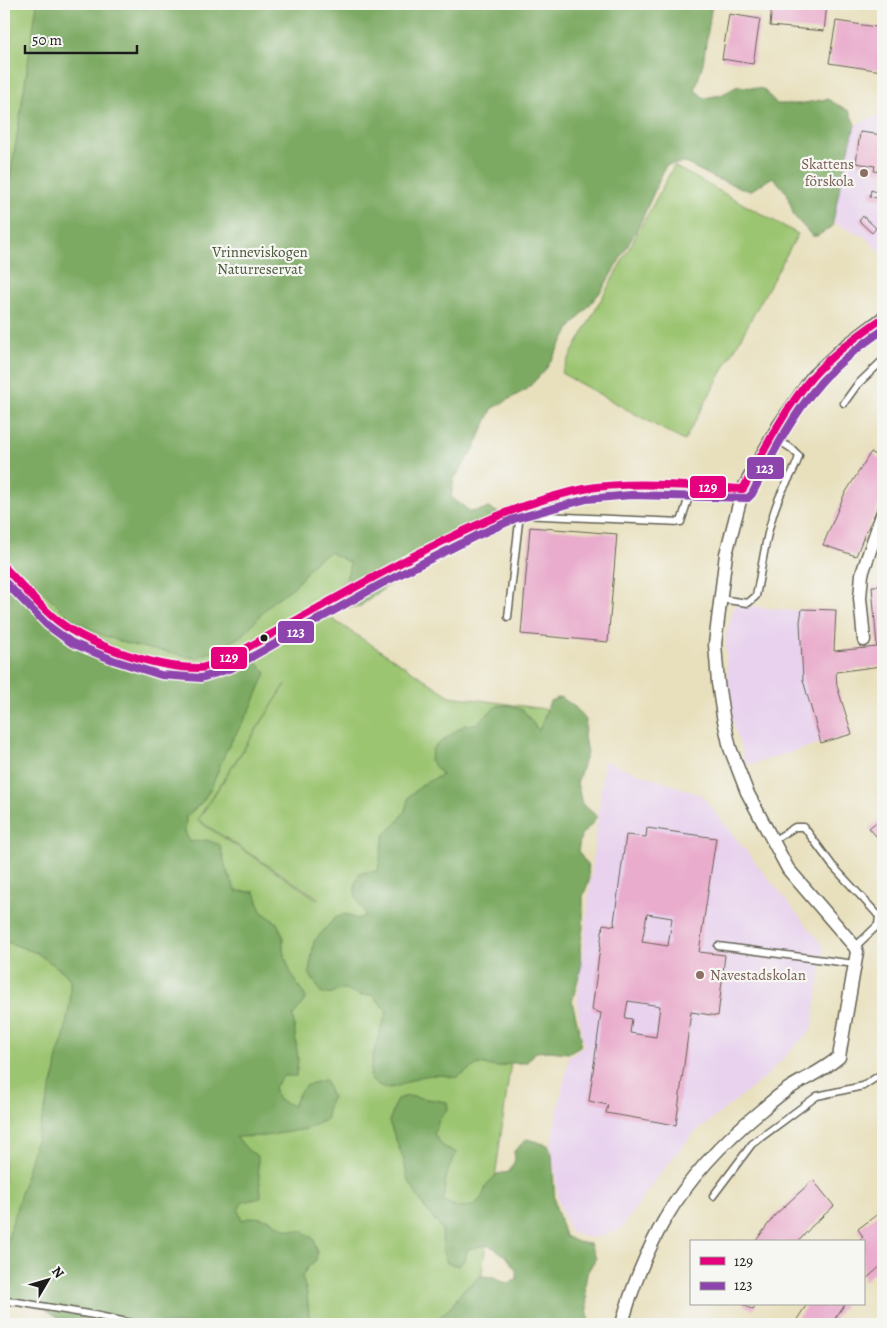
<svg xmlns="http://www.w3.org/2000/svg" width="887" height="1328" viewBox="0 0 887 1328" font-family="Alegreya,serif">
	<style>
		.built { fill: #e8d2ee }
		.green { fill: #9cc571; stroke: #5c7046; fill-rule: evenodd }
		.forest { fill: #7daa63; stroke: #4c6340 }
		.building { fill: #e9accc; fill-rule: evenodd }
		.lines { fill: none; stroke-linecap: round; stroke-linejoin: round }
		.lane-casing { stroke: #636154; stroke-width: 9 }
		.street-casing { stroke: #636154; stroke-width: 15 }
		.lane { stroke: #fff; stroke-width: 6 }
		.street { stroke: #fff; stroke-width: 12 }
		.bus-1-casing { stroke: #f6f6f2; stroke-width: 11 }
		.bus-2-casing { stroke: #f6f6f2; stroke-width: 11 }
		.bus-1 { stroke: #e5007d; stroke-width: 8 }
		.bus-2 { stroke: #8e44ad; stroke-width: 8 }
		.education-dot { fill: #8d6e63; stroke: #f6f6f2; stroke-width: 2 }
		.bus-dot { fill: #1c1c1c; stroke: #f6f6f2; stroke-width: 2 }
		.labels { text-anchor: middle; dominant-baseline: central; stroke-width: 4.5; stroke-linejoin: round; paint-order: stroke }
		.education-label { font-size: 15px; fill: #785e54; stroke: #f6f6f2; text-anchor: end }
		.park-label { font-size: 15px; fill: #49573a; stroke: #f6f6f2 }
		.line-badge { stroke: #f6f6f2; stroke-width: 2 }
		.badge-label { font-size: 14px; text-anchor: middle; font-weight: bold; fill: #fff }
	</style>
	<rect width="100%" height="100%" fill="#f6f6f2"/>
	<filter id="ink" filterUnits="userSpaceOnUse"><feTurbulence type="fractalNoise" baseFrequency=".02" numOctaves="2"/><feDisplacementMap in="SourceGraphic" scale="10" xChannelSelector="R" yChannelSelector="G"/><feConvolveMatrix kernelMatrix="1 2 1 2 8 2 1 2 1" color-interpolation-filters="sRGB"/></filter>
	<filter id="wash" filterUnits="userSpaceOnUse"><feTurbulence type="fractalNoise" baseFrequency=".0096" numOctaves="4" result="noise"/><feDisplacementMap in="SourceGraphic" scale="20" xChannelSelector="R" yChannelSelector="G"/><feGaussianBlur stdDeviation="1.12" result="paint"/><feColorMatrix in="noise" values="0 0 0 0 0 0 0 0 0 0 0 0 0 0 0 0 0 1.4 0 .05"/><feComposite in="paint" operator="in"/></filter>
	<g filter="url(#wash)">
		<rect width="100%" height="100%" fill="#e8e0bd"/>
		<path class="built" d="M 883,113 L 883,255 L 865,237 L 832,222 L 855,125 Z
			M 735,604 L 792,611 L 802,609 L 800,622 L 803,680 L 821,743 L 754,764 L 744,763 L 742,751 L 733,724 L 726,659 L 726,635 Z
			M 604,761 L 701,795 L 824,947 L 812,1029 L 763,1079 L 692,1135 L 660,1174 L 620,1230 L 592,1238 L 570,1232 L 559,1203 L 551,1142 L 569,1057 L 584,1046 L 577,1003 Z"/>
		<path class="green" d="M 4,4 L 678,4 L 654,164 L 343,581 L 329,617 L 450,696 L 559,711 L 475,1324 L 168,1324 L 4,1290 ZM 286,684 L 198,820 L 318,898 L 317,899 L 197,820 Z
			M 674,166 L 798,234 L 684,441 L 561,373 Z
			M 4,1316 L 28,1324 L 4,1324 Z"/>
		<path class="forest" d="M 37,4 L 712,4 L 703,63 L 695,90 L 704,98 L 721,95 L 738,86 L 763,89 L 777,104 L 799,104 L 827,99 L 849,111 L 855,125 L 841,181 L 832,227 L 817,236 L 812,236 L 794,216 L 787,193 L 773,177 L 750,191 L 717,179 L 685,163 L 666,165 L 639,226 L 602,290 L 571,327 L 546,369 L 527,389 L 492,409 L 474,449 L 454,479 L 451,497 L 471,512 L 489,508 L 513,520 L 485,537 L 394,581 L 359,607 L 335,607 L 347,578 L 350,563 L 329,552 L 315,561 L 295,586 L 273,601 L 243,635 L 218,649 L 196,658 L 131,645 L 102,635 L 72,620 L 42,590 L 4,558 L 4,198 L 8,188 L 16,142 Z
			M 4,572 L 41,618 L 92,644 L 154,667 L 188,673 L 217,669 L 253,659 L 262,668 L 266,673 L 252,706 L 226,751 L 211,788 L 202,802 L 186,817 L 185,832 L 190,842 L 207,840 L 220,845 L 226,869 L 236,891 L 255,892 L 261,911 L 277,923 L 283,936 L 283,951 L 290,971 L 306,998 L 293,1016 L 298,1060 L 296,1076 L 283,1076 L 274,1087 L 277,1099 L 293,1106 C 301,1087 305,1084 325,1080 L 332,1098 L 327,1110 L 327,1119 L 307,1129 L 265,1136 L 236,1137 L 249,1151 L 258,1156 C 257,1170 261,1183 261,1198 L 243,1202 L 238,1210 L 242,1220 L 253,1217 L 268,1219 L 288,1230 L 303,1231 L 314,1239 L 317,1253 L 316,1260 L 308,1267 L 302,1276 L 307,1293 L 310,1324 L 69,1324 L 37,1304 L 4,1301 L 4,1252 L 56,1070 L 57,1057 L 64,1036 L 70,1002 L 70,980 L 65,973 L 37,953 L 4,941 Z
			M 561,697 L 576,708 L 586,720 L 584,737 L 587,753 L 577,783 L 582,804 L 597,816 L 590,826 L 581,835 L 578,851 L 588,866 L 589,881 L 583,896 L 583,927 L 580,947 L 581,968 L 572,1002 L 581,1037 L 580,1046 L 568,1053 L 549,1051 L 536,1052 L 526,1063 L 512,1063 L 498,1067 L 478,1064 L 456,1078 C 445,1074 429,1074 417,1078 C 399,1085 387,1096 370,1078 C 371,1055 380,1032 387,1011 L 372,995 L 360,995 L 344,989 L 332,993 L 322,994 L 309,973 L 314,941 L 335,918 L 345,914 L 357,919 L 366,915 C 356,898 350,892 360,873 L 378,871 L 384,835 L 398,822 L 405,811 L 409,796 L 425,783 L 442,775 L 430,760 L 433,748 L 464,725 L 476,724 L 497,706 L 509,705 L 523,710 L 539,731 L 550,701 Z
			M 408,1096 L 447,1102 L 448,1110 L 440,1117 L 434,1134 L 444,1147 L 457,1153 C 447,1169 444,1182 444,1201 L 457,1207 L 473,1206 L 482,1197 L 487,1184 L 497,1174 L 509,1172 L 515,1160 L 514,1151 L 527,1139 L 548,1145 L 552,1154 L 555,1204 L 565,1236 L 577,1242 L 590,1244 L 596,1258 L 587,1273 L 585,1286 L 589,1324 L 416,1324 L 436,1320 L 451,1307 L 464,1289 L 481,1276 L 494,1277 L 506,1283 L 517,1280 L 516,1270 L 507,1257 L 494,1248 L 485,1245 L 468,1249 L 465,1259 L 459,1266 L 447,1263 L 443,1252 L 442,1229 L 424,1207 L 408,1180 L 403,1158 L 389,1122 L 397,1099 Z"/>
		<g id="blocks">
			<path class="building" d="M 772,4 L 827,4 L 824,31 L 770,26 Z
				M 729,14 L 760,19 L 753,64 L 722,59 Z
				M 836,21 L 883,28 L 882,71 L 829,63 Z
				M 860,132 L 883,135 L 883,172 L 874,171 L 875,166 L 856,163 Z
				M 871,190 L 883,194 L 883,200 L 870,196 Z
				M 863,216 L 876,228 L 872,233 L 859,221 Z
				M 871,452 L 883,461 L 883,497 L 864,536 L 856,556 L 823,545 L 844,495 Z
				M 530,527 L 617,534 L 608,642 L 521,634 Z
				M 872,586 L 883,586 L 883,674 L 881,666 L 836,672 L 837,686 L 852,734 L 821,743 L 803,680 L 800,622 L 802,609 L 836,610 L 834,651 L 877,647 Z
				M 883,817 L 883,844 L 869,828 Z
				M 647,828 L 716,838 L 699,952 L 725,955 L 718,1016 L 691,1012 L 676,1125 L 606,1113 L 608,1105 L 589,1101 L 601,1013 L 592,1010 L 603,924 L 615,926 L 614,922 L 626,835 L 646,837 ZM 647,914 L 672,918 L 668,946 L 642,942 ZM 628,1001 L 660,1006 L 656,1037 L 630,1033 L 632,1019 L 625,1018 Z
				M 813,1180 L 834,1206 L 811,1227 L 798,1242 L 755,1242 L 775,1215 Z
				M 879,1213 L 883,1218 L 883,1264 L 863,1282 L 863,1242 L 857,1242 L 863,1237 L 858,1229 Z
				M 742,1304 L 757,1304 L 753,1310 Z
				M 807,1304 L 845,1304 L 831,1324 L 794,1324 Z"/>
		</g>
	</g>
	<g filter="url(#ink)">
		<use href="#blocks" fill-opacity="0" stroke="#636154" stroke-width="1"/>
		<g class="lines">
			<g class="lane-casing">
				<path id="lane" d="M 844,403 L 857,385 L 883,360
					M 520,515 L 681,522 L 692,487
					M 4,567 L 53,617 L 77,634 L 116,650 L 164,665 L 200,668 L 227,659 L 307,615 L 334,598 L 376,575 L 472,527 L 511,510 L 585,489 L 631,485 L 743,489
					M 720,599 L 748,603 L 756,596 C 763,563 766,529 779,498 C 785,483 795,472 799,456 L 792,449 L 772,436
					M 508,617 L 520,513
					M 773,841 L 795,827 L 804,827 L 832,865 L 879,916 L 878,925 L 855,947
					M 718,946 L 855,964
					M 713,1196 L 752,1144 L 817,1096 L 863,1086 L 883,1073
					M 4,1301 L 17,1302 L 94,1315 L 136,1324"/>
			</g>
			<g class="street-casing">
				<path id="street" d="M 864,640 L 860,598 L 862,574 L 883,512
					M 622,1324 C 631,1290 647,1250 665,1219 C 690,1176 726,1139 764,1108 C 771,1102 779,1095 788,1089 C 805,1078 823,1071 839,1057 L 857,952 L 855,947 L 788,869 L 747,792 L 730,748 L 723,716 L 718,683 L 715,644 L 726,554 L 743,489 L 779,425 L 813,376 L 842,349 L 883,318"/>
			</g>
			<use href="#lane" class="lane"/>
			<use href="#street" class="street"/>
			<g class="bus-1-casing">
				<path id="bus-1" d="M 4,567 C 20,583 35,601 52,616 C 83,644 156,668 198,668 C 207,668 218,662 227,659 C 294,622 360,583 429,548 C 479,523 529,500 584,489 C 631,480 695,487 743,489 C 764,451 783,411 812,377 C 832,354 858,335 883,318"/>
			</g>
			<g class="bus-2-casing">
				<path id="bus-2" d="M 4,581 L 47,625 L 72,643 L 113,660 L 161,675 L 201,678 L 232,668 L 381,584 L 476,536 L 514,519 L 587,499 L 631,495 L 748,498 L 752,494 C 772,455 792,415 821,382 C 839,362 861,345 883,330"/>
			</g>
			<use href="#bus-1" class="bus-1"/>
			<use href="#bus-2" class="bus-2"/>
		</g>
	</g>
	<g class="education-dot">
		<circle cx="864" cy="173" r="5"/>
		<circle cx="700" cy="975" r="5"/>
	</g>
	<circle class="bus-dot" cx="264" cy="638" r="4.5"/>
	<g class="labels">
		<g class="education-label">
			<text x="854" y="164">Skattens<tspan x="854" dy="17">förskola</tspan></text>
			<text x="710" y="975" text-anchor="start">Navestadskolan</text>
		</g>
		<g class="park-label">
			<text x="260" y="252">Vrinneviskogen<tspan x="260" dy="17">Naturreservat</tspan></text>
		</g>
	</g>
	<g class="line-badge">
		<rect x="746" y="456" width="39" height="24" rx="5" fill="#8e44ad"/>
		<rect x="689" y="475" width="38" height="24" rx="5" fill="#e5007d"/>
		<rect x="277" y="620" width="38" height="24" rx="5" fill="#8e44ad"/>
		<rect x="210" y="646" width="38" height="24" rx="5" fill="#e5007d"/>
	</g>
	<g class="badge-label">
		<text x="765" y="473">123</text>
		<text x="708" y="492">129</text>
		<text x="296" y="637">123</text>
		<text x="229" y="662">129</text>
	</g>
	<rect width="887" height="1328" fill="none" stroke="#f6f6f2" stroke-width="20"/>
	<rect x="690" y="1240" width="175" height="65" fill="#f6f6f2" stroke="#9f9f9c"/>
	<rect x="700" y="1257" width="25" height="8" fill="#e5007d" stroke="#9f9f9c"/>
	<text x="734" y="1266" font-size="15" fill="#1c1c1c">129</text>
	<rect x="700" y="1282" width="25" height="8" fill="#8e44ad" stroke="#9f9f9c"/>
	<text x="734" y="1290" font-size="15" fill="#1c1c1c">123</text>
	<g transform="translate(48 1280) rotate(52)" stroke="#f6f6f2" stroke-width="4" paint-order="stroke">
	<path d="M0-4L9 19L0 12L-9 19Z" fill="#1c1c1c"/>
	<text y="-8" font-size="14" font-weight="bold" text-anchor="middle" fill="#1c1c1c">N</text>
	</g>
	<path d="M25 45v8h112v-8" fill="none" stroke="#1c1c1c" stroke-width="2.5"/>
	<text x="32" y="45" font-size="15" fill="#1c1c1c" stroke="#f6f6f2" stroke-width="4" paint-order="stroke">50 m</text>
</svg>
